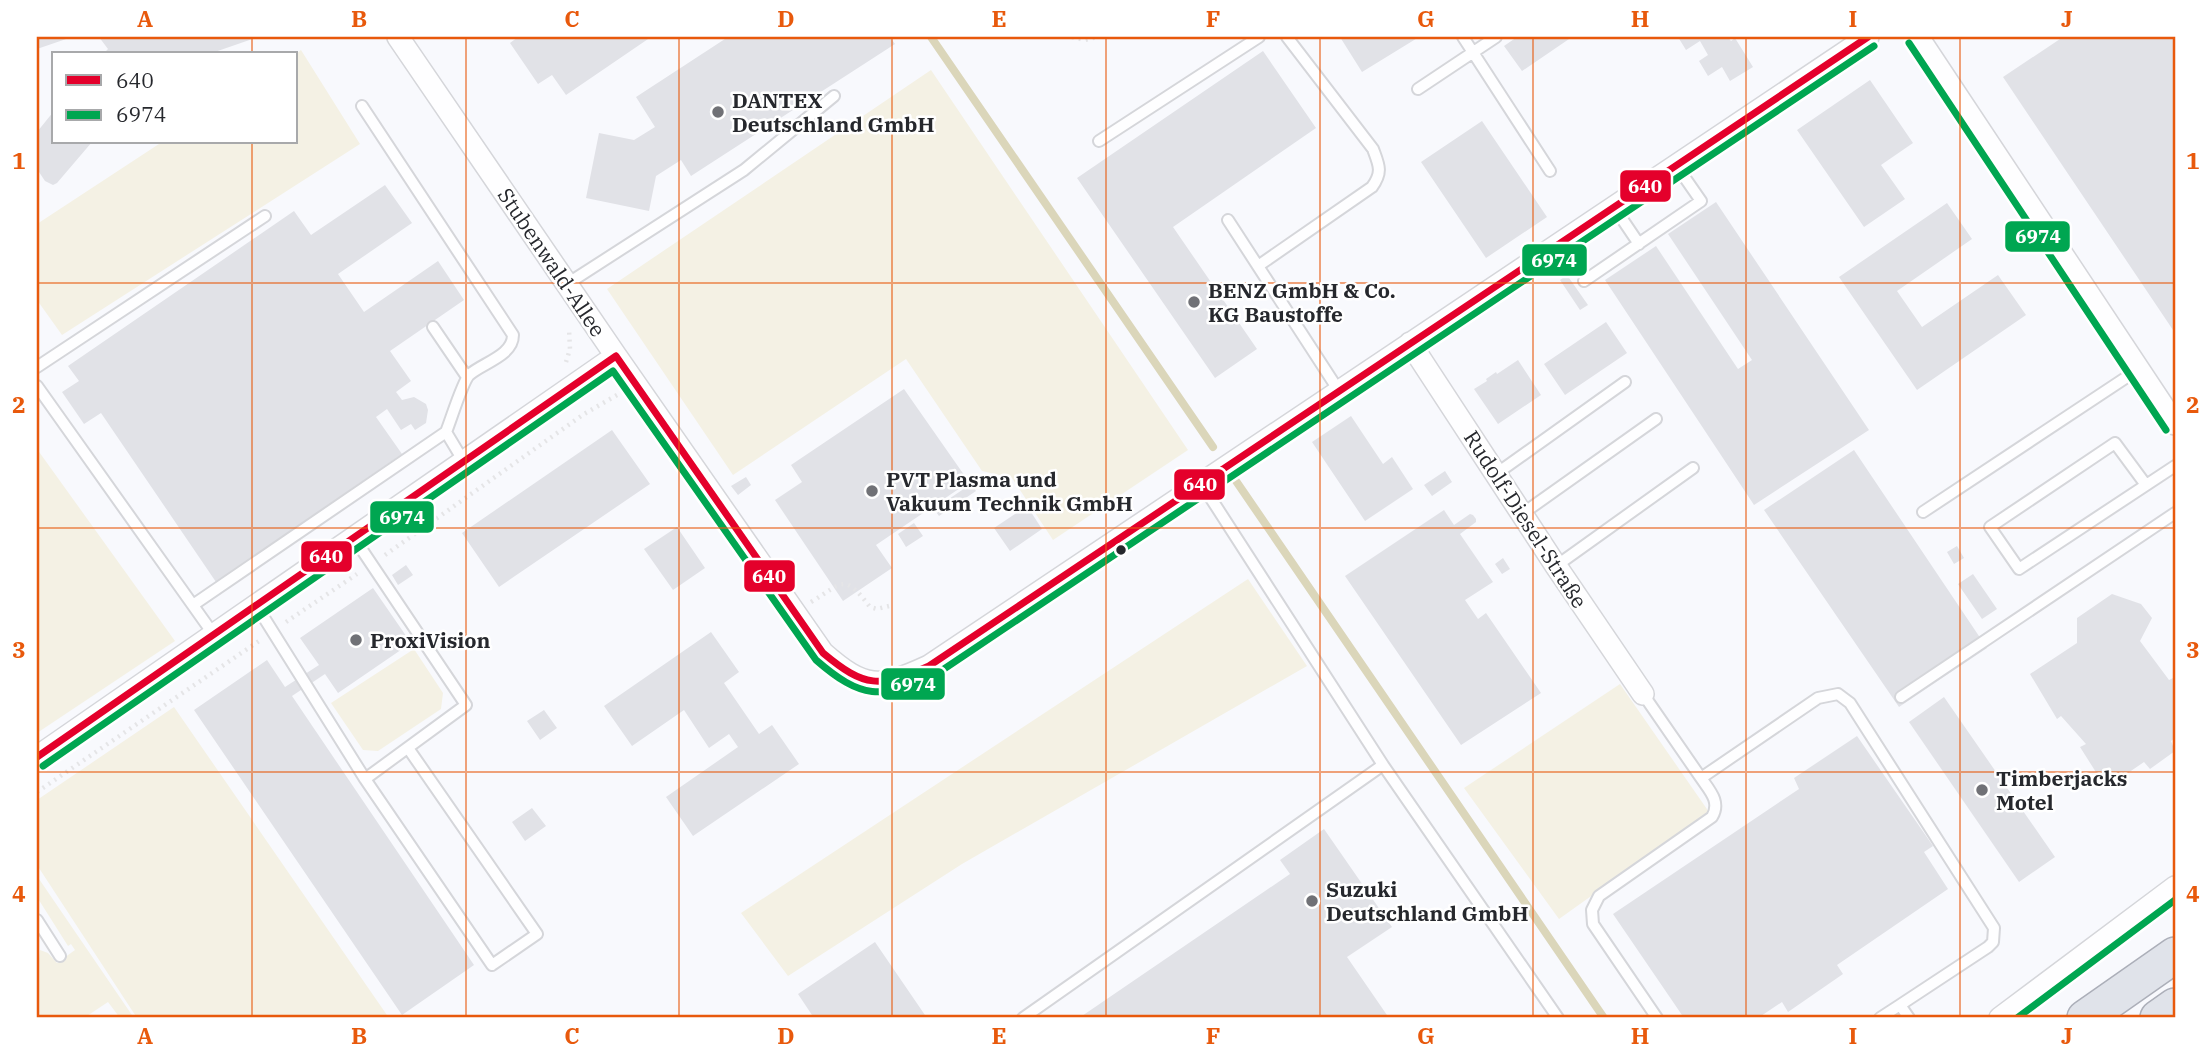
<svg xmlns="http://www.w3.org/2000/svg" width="2212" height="1055" viewBox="0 0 2212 1055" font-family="'IBM Plex Serif',serif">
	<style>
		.green { fill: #f4f1e4 }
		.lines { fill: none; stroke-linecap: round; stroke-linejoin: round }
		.stream { stroke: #dbd6ba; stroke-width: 8 }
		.building { fill: #e1e2e7 }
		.service-casing { stroke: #d5d6da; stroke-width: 14 }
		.minor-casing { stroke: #d5d6da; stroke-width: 24 }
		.trunk-casing { stroke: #acafb9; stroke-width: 38 }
		.path { stroke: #e5e5e7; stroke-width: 4.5; stroke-dasharray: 2 5; stroke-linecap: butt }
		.service { stroke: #fefeff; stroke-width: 10 }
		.minor { stroke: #fefeff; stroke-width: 21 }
		.trunk { stroke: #e0e3ea; stroke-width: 35 }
		.bus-1-casing { stroke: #fff; stroke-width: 12 }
		.bus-2-casing { stroke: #fff; stroke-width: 12 }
		.bus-1 { stroke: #e4002b; stroke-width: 7 }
		.bus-2 { stroke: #00a651; stroke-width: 7 }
		.grid { fill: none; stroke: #e8590c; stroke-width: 2; stroke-opacity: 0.55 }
		.poi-dot { fill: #707176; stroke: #fff; stroke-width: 2.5 }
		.bus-dot { fill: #26282d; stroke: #fff; stroke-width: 2.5 }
		.labels { text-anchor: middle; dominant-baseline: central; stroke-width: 5; stroke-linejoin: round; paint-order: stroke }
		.poi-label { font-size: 21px; font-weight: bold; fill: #26282d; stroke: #fff; text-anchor: start }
		.street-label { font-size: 21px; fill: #26282d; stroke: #fff }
		.line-badge { stroke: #fff; stroke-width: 2.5 }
		.badge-label { font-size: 19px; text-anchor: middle; font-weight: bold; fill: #fff }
		.neatline { fill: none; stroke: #e8590c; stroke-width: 2.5 }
		.grid-label { font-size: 23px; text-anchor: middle; font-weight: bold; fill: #e8590c }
	</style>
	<rect width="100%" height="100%" fill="#f8f9fd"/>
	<path class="green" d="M 301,50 L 360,144 L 62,335 L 37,300 L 37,224 L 162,142 L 296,142 L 296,54 Z
		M 931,70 L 1188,450 L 1053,540 L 1012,478 L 982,471 L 906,359 L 733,475 L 607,289 Z
		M 37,449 L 175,641 L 37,733 Z
		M 1248,579 L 1307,666 L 962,864 L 788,976 L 741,913 Z
		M 414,649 L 443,693 L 441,709 L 378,751 L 363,750 L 331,703 Z
		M 1620,684 L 1709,812 L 1559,919 L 1464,788 Z
		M 174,707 L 389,1018 L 137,1018 L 37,865 L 37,800 Z
		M 37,876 L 134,1018 L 120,1018 L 108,1002 L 84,1018 L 37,1018 L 37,959 L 39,959 L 40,950 L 48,953 L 57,963 L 75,950 L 71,944 L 68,946 L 37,897 Z"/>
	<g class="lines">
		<path class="stream" d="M 931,37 L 1213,447
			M 1236,481 L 1604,1018"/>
	</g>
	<path class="building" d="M 37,37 L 72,37 L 37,49 Z
		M 99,37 L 258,37 L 209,54 L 103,54 L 108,49 Z
		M 518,37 L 651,37 L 566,95 L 552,75 L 538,84 L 510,43 Z
		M 728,37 L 890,37 L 895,44 L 691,176 L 681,160 L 656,176 L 649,211 L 586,198 L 599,133 L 634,140 L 655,127 L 636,97 Z
		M 1340,37 L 1419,37 L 1362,72 Z
		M 1517,37 L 1572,37 L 1522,71 L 1504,46 Z
		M 1678,37 L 1728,37 L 1731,41 L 1735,38 L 1753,67 L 1730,81 L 1722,67 L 1708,76 L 1699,61 L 1708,55 L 1700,41 L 1686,50 Z
		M 2063,37 L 2175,37 L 2175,333 L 2003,77 Z
		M 1263,51 L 1316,128 L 1173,227 L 1257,349 L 1215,378 L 1077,178 Z
		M 1870,80 L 1913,143 L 1881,165 L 1905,199 L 1864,227 L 1797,130 Z
		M 54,111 L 54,142 L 92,142 L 57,183 L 53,185 L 45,181 L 37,169 L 37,132 Z
		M 1482,121 L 1547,217 L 1486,258 L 1421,162 Z
		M 385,185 L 412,223 L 338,274 L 364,312 L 438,261 L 464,300 L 390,351 L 411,381 L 396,392 L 402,400 L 414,397 L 426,404 L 428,410 L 426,423 L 415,430 L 411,424 L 401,430 L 387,409 L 376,417 L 402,454 L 216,582 L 101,413 L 84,424 L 62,392 L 79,381 L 68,366 L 294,211 L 311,235 Z
		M 1716,202 L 1869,430 L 1754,505 L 1605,280 L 1656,246 L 1738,369 L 1752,360 L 1668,234 Z
		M 1947,203 L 1972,239 L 1897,291 L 1922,327 L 1998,275 L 2026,315 L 1917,390 L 1839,277 Z
		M 1567,275 L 1588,305 L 1580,310 L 1560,280 Z
		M 1606,322 L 1627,353 L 1565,395 L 1544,364 Z
		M 1518,360 L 1541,395 L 1498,424 L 1474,389 L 1487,381 L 1486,379 L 1496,372 L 1497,374 Z
		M 904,389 L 969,482 L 876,545 L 892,568 L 843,601 L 775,500 L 802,482 L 791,465 Z
		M 1351,416 L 1383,464 L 1392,457 L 1413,489 L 1365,521 L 1312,442 Z
		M 612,430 L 650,484 L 499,587 L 462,533 Z
		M 1854,450 L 1987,648 L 1899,707 L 1764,510 Z
		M 1445,471 L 1452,482 L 1432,496 L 1424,485 Z
		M 746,477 L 751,485 L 738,495 L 731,486 Z
		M 971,484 L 976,491 L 939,516 L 934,509 Z
		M 1027,506 L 1042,529 L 1010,551 L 994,528 Z
		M 1444,510 L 1454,525 L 1470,514 L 1473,515 L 1476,519 L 1476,522 L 1460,534 L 1493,582 L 1465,600 L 1478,619 L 1486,613 L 1541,693 L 1461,745 L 1345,576 Z
		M 914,523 L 923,536 L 906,547 L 898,534 Z
		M 677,527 L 705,568 L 673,590 L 644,549 Z
		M 1957,546 L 1964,558 L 1954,564 L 1947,552 Z
		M 1503,558 L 1510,569 L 1502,574 L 1495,564 Z
		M 406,565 L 413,575 L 398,585 L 392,575 Z
		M 1973,574 L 1997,609 L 1982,619 L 1958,584 Z
		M 373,588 L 411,643 L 338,693 L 325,674 L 292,696 L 474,965 L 402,1015 L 194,710 L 267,660 L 285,687 L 319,665 L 300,638 Z
		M 2112,594 L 2141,604 L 2152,618 L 2140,641 L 2169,680 L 2175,677 L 2175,738 L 2171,741 L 2175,751 L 2150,769 L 2144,762 L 2106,788 L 2080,747 L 2086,744 L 2061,716 L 2057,719 L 2030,674 L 2077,643 L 2077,618 Z
		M 711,632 L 739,672 L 724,683 L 759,734 L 772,725 L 799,764 L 693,836 L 666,797 L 738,747 L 729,734 L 709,748 L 684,710 L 632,746 L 604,706 Z
		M 1944,697 L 2055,857 L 2019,882 L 1909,722 Z
		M 544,710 L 557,728 L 540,740 L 527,721 Z
		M 1857,736 L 1933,846 L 1924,852 L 1948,889 L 1837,965 L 1843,974 L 1788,1012 L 1782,1002 L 1758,1018 L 1684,1018 L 1613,914 L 1799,789 L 1794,778 Z
		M 532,808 L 546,826 L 525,841 L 512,822 Z
		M 1324,829 L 1392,927 L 1347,957 L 1389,1018 L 1079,1018 L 1290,874 L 1280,860 Z
		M 875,942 L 927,1018 L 814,1018 L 798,994 Z"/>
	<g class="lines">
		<g class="service-casing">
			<path id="service" d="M 1463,37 L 1550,171
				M 1418,89 L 1496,37
				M 362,106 L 513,335 C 513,356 482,363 469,375 C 462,383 451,420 446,432 L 464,462
				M 1099,141 L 1259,37
				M 1614,207 L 1639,244
				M 1228,220 L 1339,391
				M 1258,266 L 1372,187 C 1383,172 1379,165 1373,149 L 1287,37
				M 1584,281 L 1701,201 L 1676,165
				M 567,284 L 744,170 L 834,96
				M 433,327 L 467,377
				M 37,367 L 265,216
				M 37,386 L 214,635
				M 1496,474 L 1625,382
				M 1201,483 L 1383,765
				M 2146,485 L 2115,443 L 1990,527 L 2019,569 L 2175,466
				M 1923,512 L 2139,369
				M 1522,514 L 1656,419
				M 1556,566 L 1693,468
				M 193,605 L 446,432
				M 256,605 L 365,779 L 466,705 L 354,538
				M 1643,694 L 1701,778 L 1818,698 L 1838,694 L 1850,703 L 1994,928 L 1993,942 L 1988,947 L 1900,1005 L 1909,1018
				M 1901,697 L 2175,513
				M 365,779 L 492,965 L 537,934 L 408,748
				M 37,920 L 60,956
				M 1023,1018 L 1383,765 L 1558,1018
				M 1657,1018 L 1593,924 L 1592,910 L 1599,896 L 1712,817 C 1721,802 1710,791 1701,778
				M 1880,1018 L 1900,1005"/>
		</g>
		<g class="minor-casing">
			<path id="minor" d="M 398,37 L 616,356 L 823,653 C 865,690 879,689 929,666 L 1868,37
				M 1918,37 L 2175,424
				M 1410,343 L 1556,566 L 1643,694
				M 37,757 L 616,356
				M 2000,1018 L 2175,887"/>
		</g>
		<g class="trunk-casing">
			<path id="trunk" d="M 2085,1018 L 2175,955
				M 2158,1018 L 2175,1006"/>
		</g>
		<path class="path" d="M 1072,37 L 1085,40 L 1096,37
			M 566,362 L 570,349 L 569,329
			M 385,555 L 584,414 L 617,395
			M 811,602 C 844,582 844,573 870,607 L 877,609 L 889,606
			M 286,622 L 357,574
			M 37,792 L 259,641"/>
		<use href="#service" class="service"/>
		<use href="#minor" class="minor"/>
		<use href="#trunk" class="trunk"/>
		<g class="bus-1-casing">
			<path id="bus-1" d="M 616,356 L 823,653 C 865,688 879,688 929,666 L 1868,37
				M 37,757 L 616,356"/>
		</g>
		<g class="bus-2-casing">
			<path id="bus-2" d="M 1909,43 L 2166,430
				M 43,766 L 613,371 L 816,660 C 861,699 881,700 935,675 L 1874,46
				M 2017,1018 L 2175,900"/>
		</g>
		<use href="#bus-1" class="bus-1"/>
		<use href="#bus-2" class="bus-2"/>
	</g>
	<path class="grid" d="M 252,37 L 252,54M 466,37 L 466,1018M 679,37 L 679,1018M 892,37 L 892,1018M 1106,37 L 1106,1018M 1320,37 L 1320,1018M 1533,37 L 1533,1018M 1746,37 L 1746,1018M 1960,37 L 1960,1018M 252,142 L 252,1018M 37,283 L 2175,283M 37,528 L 2175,528M 37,772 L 2175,772"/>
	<g class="poi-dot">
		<circle cx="718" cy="112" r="7"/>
		<circle cx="1194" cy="302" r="7"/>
		<circle cx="872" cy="491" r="7"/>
		<circle cx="356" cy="640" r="7"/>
		<circle cx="1982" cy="790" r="7"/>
		<circle cx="1312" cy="901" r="7"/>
	</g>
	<circle class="bus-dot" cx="1121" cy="550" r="6"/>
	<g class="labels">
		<g class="poi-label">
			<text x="732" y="100">DANTEX<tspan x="732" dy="24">Deutschland GmbH</tspan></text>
			<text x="1208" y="290">BENZ GmbH &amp; Co.<tspan x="1208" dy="24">KG Baustoffe</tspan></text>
			<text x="886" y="479">PVT Plasma und<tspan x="886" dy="24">Vakuum Technik GmbH</tspan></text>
			<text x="370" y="640">ProxiVision</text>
			<text x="1996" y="778">Timberjacks<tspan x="1996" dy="24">Motel</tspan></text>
			<text x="1326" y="889">Suzuki<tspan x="1326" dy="24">Deutschland GmbH</tspan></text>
		</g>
		<g class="street-label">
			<text transform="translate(552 262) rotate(56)">Stubenwald-Allee</text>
			<text transform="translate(1526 519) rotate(57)">Rudolf-Diesel-Straße</text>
		</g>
	</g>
	<g class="line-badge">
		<rect x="1619" y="169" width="53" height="34" rx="7" fill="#e4002b"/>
		<rect x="2004" y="220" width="67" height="33" rx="7" fill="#00a651"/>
		<rect x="1521" y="243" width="67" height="34" rx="7" fill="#00a651"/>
		<rect x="1173" y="468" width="53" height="33" rx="7" fill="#e4002b"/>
		<rect x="369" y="500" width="66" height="34" rx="7" fill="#00a651"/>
		<rect x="300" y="540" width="53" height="33" rx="7" fill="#e4002b"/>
		<rect x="743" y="559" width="53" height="34" rx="7" fill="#e4002b"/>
		<rect x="880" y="667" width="66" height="34" rx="7" fill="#00a651"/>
	</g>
	<g class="badge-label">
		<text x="1645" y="193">640</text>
		<text x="2038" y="243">6974</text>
		<text x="1554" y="267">6974</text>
		<text x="1200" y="491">640</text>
		<text x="402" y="524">6974</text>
		<text x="326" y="563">640</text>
		<text x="769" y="583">640</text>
		<text x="913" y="691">6974</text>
	</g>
	<rect width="2212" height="1055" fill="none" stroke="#ffffff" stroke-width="77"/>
	<rect x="52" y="52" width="245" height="91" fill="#ffffff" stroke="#a8a9ab" stroke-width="2"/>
	<rect x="66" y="75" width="35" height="10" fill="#e4002b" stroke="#a8a9ab" stroke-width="2"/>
	<text x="116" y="88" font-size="21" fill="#26282d">640</text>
	<rect x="66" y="110" width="35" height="10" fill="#00a651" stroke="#a8a9ab" stroke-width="2"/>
	<text x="116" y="122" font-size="21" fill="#26282d">6974</text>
	<rect x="38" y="38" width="2136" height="978" class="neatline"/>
	<g class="grid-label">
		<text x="145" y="27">A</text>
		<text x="359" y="27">B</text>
		<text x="572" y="27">C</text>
		<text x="786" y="27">D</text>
		<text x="999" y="27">E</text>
		<text x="1213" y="27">F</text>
		<text x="1426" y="27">G</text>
		<text x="1640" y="27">H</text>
		<text x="1853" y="27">I</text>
		<text x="2067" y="27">J</text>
		<text x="19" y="169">1</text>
		<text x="2193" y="169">1</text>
		<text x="19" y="413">2</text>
		<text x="2193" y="413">2</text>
		<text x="19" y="658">3</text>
		<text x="2193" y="658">3</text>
		<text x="19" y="902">4</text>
		<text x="2193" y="902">4</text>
		<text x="145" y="1044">A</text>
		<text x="359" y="1044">B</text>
		<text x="572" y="1044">C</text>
		<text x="786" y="1044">D</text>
		<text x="999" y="1044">E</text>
		<text x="1213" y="1044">F</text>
		<text x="1426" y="1044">G</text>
		<text x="1640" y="1044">H</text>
		<text x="1853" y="1044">I</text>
		<text x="2067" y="1044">J</text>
	</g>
</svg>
